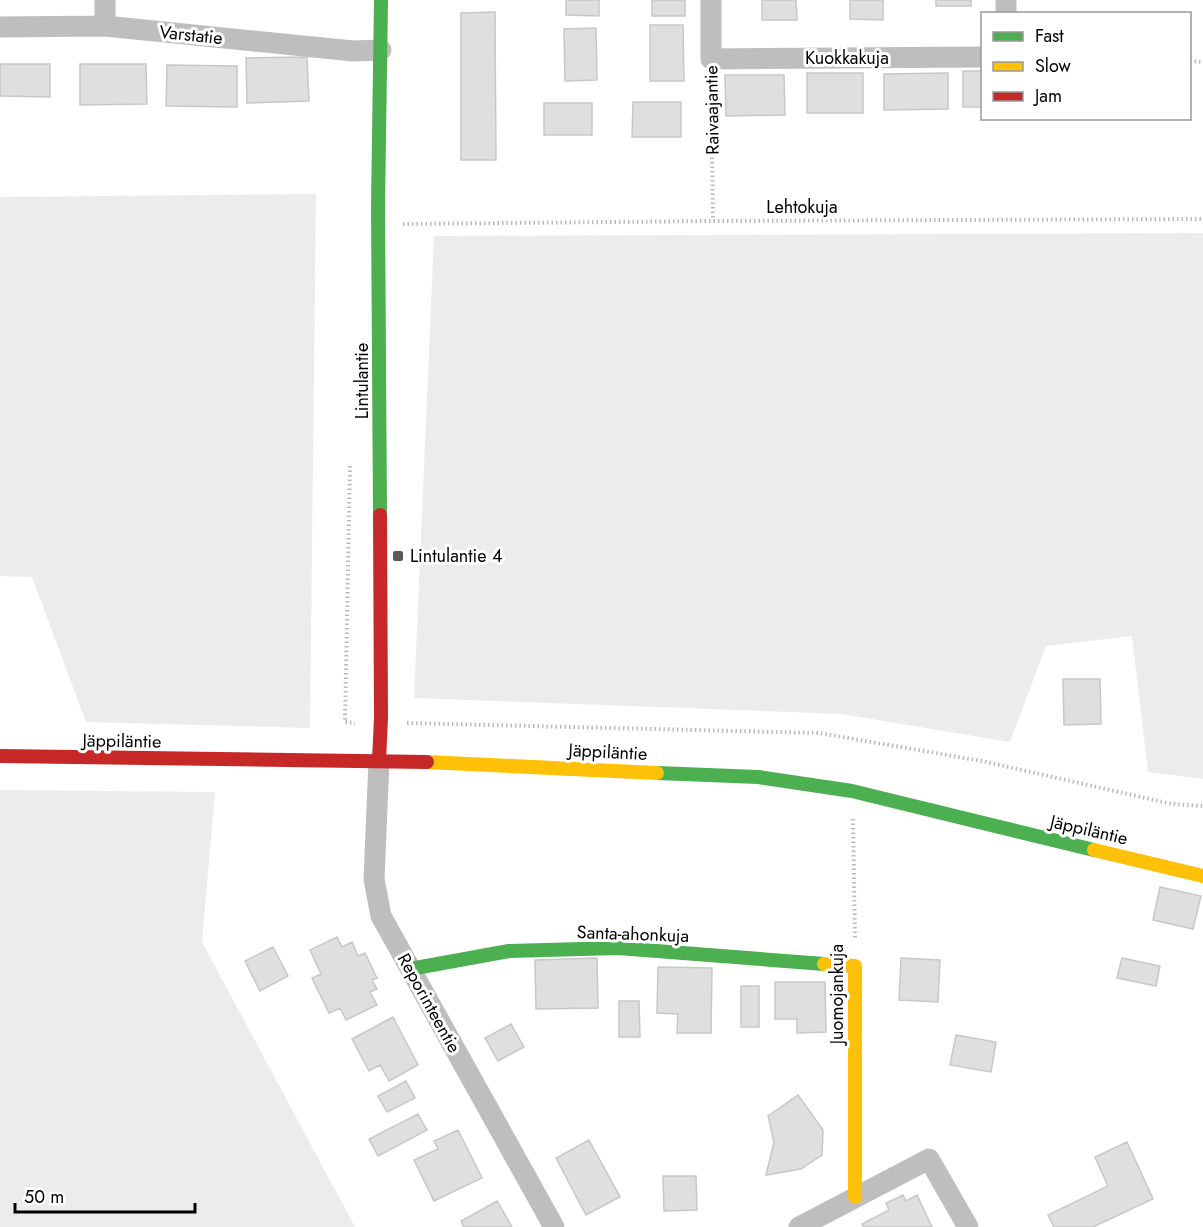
<svg xmlns="http://www.w3.org/2000/svg" width="1203" height="1227" viewBox="0 0 1203 1227" font-family="Jost,sans-serif">
	<style>
		.green { fill: #ececec }
		.building { fill: #dfdfdf; stroke: #c7c7c7; stroke-width: 1.5 }
		.lines { fill: none; stroke-linecap: round; stroke-linejoin: round }
		.path { stroke: #b9b9b9; stroke-width: 4; stroke-dasharray: 1.5 3; stroke-linecap: butt }
		.street { stroke: #bebebe; stroke-width: 21 }
		.fast { stroke: #4caf50; stroke-width: 14 }
		.slow { stroke: #ffc107; stroke-width: 14 }
		.jam { stroke: #c62828; stroke-width: 14 }
		.poi-dot { fill: #595959; stroke: #fff; stroke-width: 2 }
		.labels { text-anchor: middle; dominant-baseline: central; stroke-width: 6; stroke-linejoin: round; paint-order: stroke }
		.street-label { font-size: 18px; fill: #000; stroke: #fff }
		.poi-label { font-size: 18px; fill: #000; stroke: #fff; text-anchor: start }
	</style>
	<rect width="100%" height="100%" fill="#fff"/>
	<path class="green" d="M 316,194 L 310,728 L 86,722 L 32,577 L 0,576 L 0,197 Z
		M 1203,233 L 1203,779 L 1148,772 L 1132,636 L 1046,646 L 1010,742 L 842,714 L 414,698 L 434,236 Z
		M 0,790 L 215,792 L 202,942 L 355,1227 L 0,1227 Z"/>
	<path class="building" d="M 566,0 L 599,0 L 599,16 L 566,15 Z
		M 652,0 L 685,0 L 685,16 L 652,16 Z
		M 762,0 L 796,0 L 797,20 L 762,20 Z
		M 850,0 L 883,0 L 883,20 L 850,19 Z
		M 936,0 L 971,0 L 971,6 L 936,6 Z
		M 495,12 L 496,160 L 461,160 L 461,13 Z
		M 650,25 L 683,25 L 684,81 L 650,81 Z
		M 596,28 L 597,80 L 565,81 L 564,29 Z
		M 307,57 L 309,101 L 247,103 L 246,58 Z
		M 0,64 L 50,64 L 50,97 L 0,96 Z
		M 80,64 L 146,64 L 147,104 L 80,105 Z
		M 167,65 L 237,66 L 237,107 L 166,106 Z
		M 963,71 L 982,71 L 982,107 L 963,107 Z
		M 807,73 L 863,73 L 863,113 L 807,113 Z
		M 948,73 L 948,109 L 884,110 L 884,74 Z
		M 725,75 L 784,75 L 785,115 L 726,116 Z
		M 633,102 L 681,102 L 681,137 L 632,137 Z
		M 544,103 L 592,103 L 592,135 L 544,135 Z
		M 1063,679 L 1100,679 L 1101,724 L 1064,725 Z
		M 1160,887 L 1201,896 L 1193,929 L 1153,920 Z
		M 337,937 L 342,947 L 352,942 L 358,956 L 365,953 L 377,978 L 372,980 L 377,989 L 370,992 L 377,1005 L 346,1020 L 340,1008 L 329,1013 L 312,978 L 321,974 L 310,950 Z
		M 273,947 L 288,976 L 260,991 L 245,961 Z
		M 597,958 L 598,1008 L 536,1009 L 535,960 Z
		M 901,958 L 940,960 L 938,1002 L 899,1000 Z
		M 1122,958 L 1160,966 L 1156,986 L 1117,978 Z
		M 658,967 L 712,968 L 711,1033 L 677,1033 L 678,1014 L 657,1013 Z
		M 775,982 L 825,982 L 826,1032 L 797,1033 L 797,1019 L 775,1019 Z
		M 741,986 L 759,986 L 759,1027 L 741,1027 Z
		M 619,1001 L 639,1001 L 640,1037 L 619,1037 Z
		M 393,1017 L 418,1065 L 389,1081 L 380,1065 L 369,1071 L 352,1039 Z
		M 511,1024 L 524,1047 L 498,1061 L 485,1038 Z
		M 956,1035 L 996,1042 L 991,1072 L 950,1065 Z
		M 406,1081 L 415,1098 L 387,1112 L 378,1096 Z
		M 798,1095 L 823,1130 L 822,1155 L 801,1169 L 766,1175 L 774,1142 L 768,1116 Z
		M 418,1114 L 427,1130 L 378,1156 L 369,1139 Z
		M 458,1130 L 482,1178 L 434,1201 L 414,1160 L 438,1149 L 434,1141 Z
		M 589,1140 L 620,1197 L 586,1215 L 556,1158 Z
		M 1127,1142 L 1153,1199 L 1093,1227 L 1054,1227 L 1048,1215 L 1108,1186 L 1095,1157 Z
		M 663,1176 L 696,1176 L 697,1210 L 664,1211 Z
		M 903,1195 L 906,1201 L 917,1195 L 932,1227 L 864,1227 L 862,1224 L 889,1210 L 886,1203 Z
		M 497,1201 L 512,1227 L 464,1227 L 461,1221 Z"/>
	<g class="lines">
		<path class="path" d="M 1190,61 L 1203,62
			M 711,81 L 713,221
			M 403,224 L 713,221 L 1203,219
			M 350,466 L 345,722 L 355,723
			M 407,723 L 819,733 L 982,761 L 1172,804 L 1203,806
			M 853,819 L 855,940"/>
		<path class="street" d="M 105,0 L 105,26
			M 711,0 L 711,59 L 982,57
			M 1006,0 L 1006,14
			M 0,27 L 105,26 L 353,51 L 381,50
			M 379,761 L 374,879 L 381,916 L 554,1227
			M 799,1227 L 929,1159 L 968,1227"/>
		<path class="fast" d="M 380,515 L 378,206 L 381,0
			M 657,773 L 758,777 L 852,791 L 1094,850
			M 410,969 L 509,951 L 618,948 L 824,964"/>
		<path class="slow" d="M 427,762 L 657,773
			M 1094,850 L 1203,876
			M 824,964 L 855,966 L 855,1197"/>
		<path class="jam" d="M 0,756 L 427,762
			M 379,761 L 381,718 L 380,515"/>
	</g>
	<rect class="poi-dot" x="392" y="550" width="12" height="12" rx="3"/>
	<g class="labels">
		<g class="street-label">
			<text transform="translate(191 35) rotate(6)">Varstatie</text>
			<text x="847" y="58">Kuokkakuja</text>
			<text transform="translate(712 110) rotate(-91)">Raivaajantie</text>
			<text x="802" y="207">Lehtokuja</text>
			<text transform="translate(362 381) rotate(-90)">Lintulantie</text>
			<text transform="translate(122 741) rotate(1)">Jäppiläntie</text>
			<text transform="translate(608 752) rotate(3)">Jäppiläntie</text>
			<text transform="translate(1089 830) rotate(13)">Jäppiläntie</text>
			<text transform="translate(633 934) rotate(2)">Santa-ahonkuja</text>
			<text transform="translate(837 994) rotate(-90)">Juomojankuja</text>
			<text transform="translate(429 1003) rotate(61)">Reporinteentie</text>
		</g>
		<g class="poi-label">
			<text x="410" y="556">Lintulantie 4</text>
		</g>
	</g>
	<rect x="981" y="12" width="210" height="108" fill="#ffffff" stroke="#999999" stroke-width="1.5"/>
	<rect x="993" y="32" width="30" height="9" fill="#4caf50" stroke="#999999" stroke-width="1.5"/>
	<text x="1035" y="42" font-size="18" fill="#000000">Fast</text>
	<rect x="993" y="62" width="30" height="9" fill="#ffc107" stroke="#999999" stroke-width="1.5"/>
	<text x="1035" y="72" font-size="18" fill="#000000">Slow</text>
	<rect x="993" y="92" width="30" height="9" fill="#c62828" stroke="#999999" stroke-width="1.5"/>
	<text x="1035" y="102" font-size="18" fill="#000000">Jam</text>
	<path d="M15 1203v9h180v-9" fill="none" stroke="#000000" stroke-width="3"/>
	<text x="24" y="1203" font-size="18" fill="#000000" stroke="#ffffff" stroke-width="4.5" paint-order="stroke">50 m</text>
</svg>
